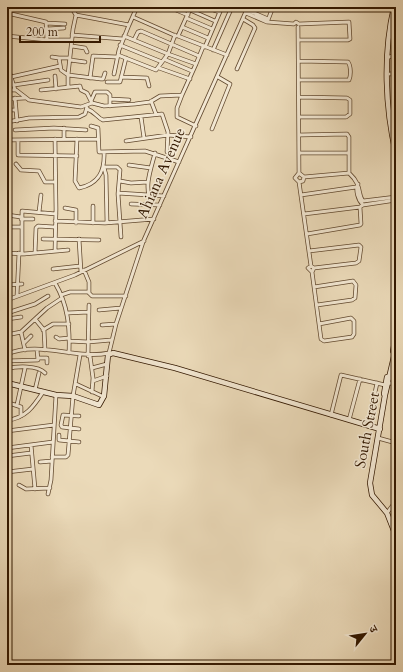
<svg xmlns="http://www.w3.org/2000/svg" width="403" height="672" viewBox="0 0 403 672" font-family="Cardo,'Noto Serif Devanagari',serif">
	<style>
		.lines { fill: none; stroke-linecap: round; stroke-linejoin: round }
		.street-casing { stroke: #61482e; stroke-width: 4.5 }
		.secondary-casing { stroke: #331800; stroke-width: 6 }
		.street { stroke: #f2e7d2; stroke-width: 3 }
		.secondary { stroke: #f2e7d2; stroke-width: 4.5 }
		.labels { text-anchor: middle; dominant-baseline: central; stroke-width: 3; stroke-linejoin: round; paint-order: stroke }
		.street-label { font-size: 15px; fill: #331800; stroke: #f2e7d2 }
	</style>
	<rect width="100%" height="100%" fill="#ebdab9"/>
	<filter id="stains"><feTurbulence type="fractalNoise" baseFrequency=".005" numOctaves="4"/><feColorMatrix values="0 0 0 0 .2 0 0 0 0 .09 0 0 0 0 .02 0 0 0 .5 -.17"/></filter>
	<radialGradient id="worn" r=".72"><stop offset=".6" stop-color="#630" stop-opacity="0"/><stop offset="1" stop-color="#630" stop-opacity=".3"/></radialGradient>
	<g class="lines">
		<g class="street-casing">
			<path id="street" d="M 64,7 L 73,10 L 76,15 L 129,25 L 137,7
				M 83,7 L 84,7
				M 125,7 L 136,10
				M 169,7 L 188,15
				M 191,7 L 178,36 L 227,55
				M 205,7 L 219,12
				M 190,10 L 215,21
				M 247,10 L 268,19
				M 7,13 L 46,22 L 47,40 L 7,36
				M 246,13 L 267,22 L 294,24 L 296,22 L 299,24 L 349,22 L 350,39 L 348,40 L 299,40
				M 76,15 L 73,29 L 68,75 L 101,79 L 103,79 L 105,73
				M 395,15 L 396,15
				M 133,17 L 176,36
				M 186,18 L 212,29
				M 268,20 L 273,7
				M 46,23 L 65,24
				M 182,27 L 208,38
				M 298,27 L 299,173
				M 47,29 L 64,28
				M 72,35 L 123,39
				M 175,35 L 168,54 L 196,64 L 203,47
				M 47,40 L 71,40
				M 134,40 L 138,32 L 141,31 L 199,56
				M 120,45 L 162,62 L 168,54 L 124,36
				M 72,46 L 85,48 L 87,52
				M 205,47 L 222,7
				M 213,50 L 232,7
				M 118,55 L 156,70 L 162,62
				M 52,57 L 59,58 L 61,70 L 68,75 L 68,87
				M 59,58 L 70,58
				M 387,58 L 396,54
				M 70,60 L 85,62
				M 166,60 L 192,71
				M 299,61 L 348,62 C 351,66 351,76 349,80 L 299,80
				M 159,68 L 190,79
				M 237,69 L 255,28 L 253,25 L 243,19
				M 9,71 L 15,90
				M 114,74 L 119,50 L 129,25
				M 390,74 L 396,73
				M 55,76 L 56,89
				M 11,77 L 60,66
				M 121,77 L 147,78 L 149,86
				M 90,78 L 93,56 L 117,57
				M 107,82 L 120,82 L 126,58
				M 14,85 L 48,80
				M 7,90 L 16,90 L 29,100 L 81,107 L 92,103 L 104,106 L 135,104 L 150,102 L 160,96 L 182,95 L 196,64
				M 41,90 L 80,86 L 81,90 L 87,93 L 92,103
				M 182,95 L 177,108 L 177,117 L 196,126
				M 299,97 L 347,98 L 350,100 L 350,114 L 346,117 L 299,117
				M 15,98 L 17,121
				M 7,99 L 25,98
				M 110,99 L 129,100
				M 91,101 L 95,92 L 107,92 L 110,95 L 110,106
				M 151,101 L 156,114
				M 87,109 C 96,112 97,118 103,120 L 162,114 L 168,132 L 167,152
				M 7,110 L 16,110
				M 141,117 L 144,138
				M 7,122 L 29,118 L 79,117 L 85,114 L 87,107
				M 91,126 L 98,128 L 99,152 L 145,151 L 179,162
				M 64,128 L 64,139
				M 212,129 L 230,84 L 218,77
				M 15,130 L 54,128 L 86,130
				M 299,135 L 347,134 L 349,137 L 349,173 L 304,177 L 299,173 L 295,178 L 299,182 L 303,181 L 304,177
				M 55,139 L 56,209 L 55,251
				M 77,139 L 75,181 L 79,188 C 99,184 105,171 104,152
				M 7,140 L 98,139
				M 18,140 L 18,155 L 77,156
				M 126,141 L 168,135 L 191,137
				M 8,151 L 9,140
				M 299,153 L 349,153
				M 16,164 L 21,170 L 39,171 L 45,182 L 55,182
				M 129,165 L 151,168
				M 104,167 L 117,167 L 120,170 L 118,194 L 121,237
				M 104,168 L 106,175 L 107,223
				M 349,173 C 363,186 357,194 363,201 L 396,197
				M 120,181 L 131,183 L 148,182
				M 299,182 L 311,266
				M 358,184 C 355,190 358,200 363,205 L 396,200
				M 118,193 L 164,196
				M 301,195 L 356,187
				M 152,203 C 143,188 151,169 155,153
				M 131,204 L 160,205
				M 93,206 L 93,223
				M 65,208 L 76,210 L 76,223
				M 39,212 L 41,195
				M 304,214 L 360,207 L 363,205
				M 7,215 L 21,217
				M 21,219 L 33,219
				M 55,221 L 105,223 L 154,219
				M 7,227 L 22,227
				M 307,234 L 360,225 L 361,224 L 360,207
				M 43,239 L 99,240
				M 79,239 L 81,272
				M 309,251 L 359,245 L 361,247 L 359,261 L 356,263 L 314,268 L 312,272 L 308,268 L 311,266 L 314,268
				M 7,253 L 24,254 L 68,250
				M 35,253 L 36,228 L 38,226 L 54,227
				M 22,254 L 22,211 L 56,214
				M 53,269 L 80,266
				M 84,270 L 89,282 L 89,293
				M 312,272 L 321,339 L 324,341 L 352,337 L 354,334 L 354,321 L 351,318 L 319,324
				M 7,278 L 10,299
				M 55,283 C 68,305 70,327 69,353
				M 7,285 L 22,284
				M 314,287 L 353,281 L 356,285 L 355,298 L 352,300 L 317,305
				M 61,295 L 70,292 L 88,292 L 92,296 L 126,296
				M 17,296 L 19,253
				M 7,300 L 75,275 L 144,241
				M 99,310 L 121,308
				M 7,313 L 35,304 L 48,296
				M 67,313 L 89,312
				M 7,319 L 21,317
				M 35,319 L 44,330 L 45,350
				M 102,325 L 116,324
				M 43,330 L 53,324 L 69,324
				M 21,332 L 25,350
				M 7,335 L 21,332 L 47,308 L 62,298
				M 56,337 L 59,339 L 69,338
				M 69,341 L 88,342 L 111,340
				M 24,343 L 31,336
				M 7,354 C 40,340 75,360 109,353 L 116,324 L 143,242 L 248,7
				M 88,356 L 89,305
				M 90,356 L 93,378 L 92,392
				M 38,358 L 47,358 L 47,363
				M 7,361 L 38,360 L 37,350
				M 92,368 L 107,364
				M 7,369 C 16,366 38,365 45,373
				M 93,381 L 107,376
				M 389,383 L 396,384
				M 76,384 L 104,397
				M 35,390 L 39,373
				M 12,404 L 21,407 L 21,416
				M 17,405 L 25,368
				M 331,415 L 341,375 L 385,385
				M 7,420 C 25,419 34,406 43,392
				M 349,420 L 360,379
				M 368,426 L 377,383
				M 79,429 L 62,427 L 61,425 L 63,415 L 79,416
				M 7,431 L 54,425
				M 59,435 L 59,440 L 79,442
				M 378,438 L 396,443
				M 31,445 L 35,489
				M 7,448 L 53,442
				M 7,456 L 31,453
				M 52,457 L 66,457 L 68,455 L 73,396 L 80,355
				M 40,462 L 52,461
				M 7,472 L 33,469
				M 19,485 L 26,489 L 50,488
				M 48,494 L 51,480 L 56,395
				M 7,504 L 9,525
				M 387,513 L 396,501"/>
		</g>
		<g class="secondary-casing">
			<path id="secondary" d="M 394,7 C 383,54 385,107 396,154
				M 396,348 L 385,395 L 370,483 L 372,495 L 387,513 L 396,536
				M 393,351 L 396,336
				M 7,383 L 56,395 L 73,396 L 99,405 L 104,396 L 108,355 L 113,353 L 175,368 L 380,429
				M 384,394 L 387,377"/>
		</g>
		<use href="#street" class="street"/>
		<use href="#secondary" class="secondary"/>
	</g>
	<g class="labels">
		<g class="street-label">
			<text transform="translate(161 173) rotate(-66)">Ahiana Avenue</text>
			<text transform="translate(367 430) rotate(-79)">South Street</text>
		</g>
	</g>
	<rect width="403" height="672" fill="none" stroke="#ebdab9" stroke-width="24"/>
	<rect x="8" y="8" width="387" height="656" fill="none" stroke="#331800" stroke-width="2"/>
	<rect x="12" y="12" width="379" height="648" fill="none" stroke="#331800"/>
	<g transform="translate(365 634) rotate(60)" stroke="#f2e7d2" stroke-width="3" paint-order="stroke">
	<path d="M0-3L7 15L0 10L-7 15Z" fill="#331800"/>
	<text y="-6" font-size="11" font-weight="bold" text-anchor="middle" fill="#331800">उ</text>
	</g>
	<path d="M20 36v6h80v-6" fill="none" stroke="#331800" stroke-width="2"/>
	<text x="26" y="36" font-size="12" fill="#331800" stroke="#f2e7d2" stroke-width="3" paint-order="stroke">200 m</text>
	<rect width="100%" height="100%" filter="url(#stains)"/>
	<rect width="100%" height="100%" fill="url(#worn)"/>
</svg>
